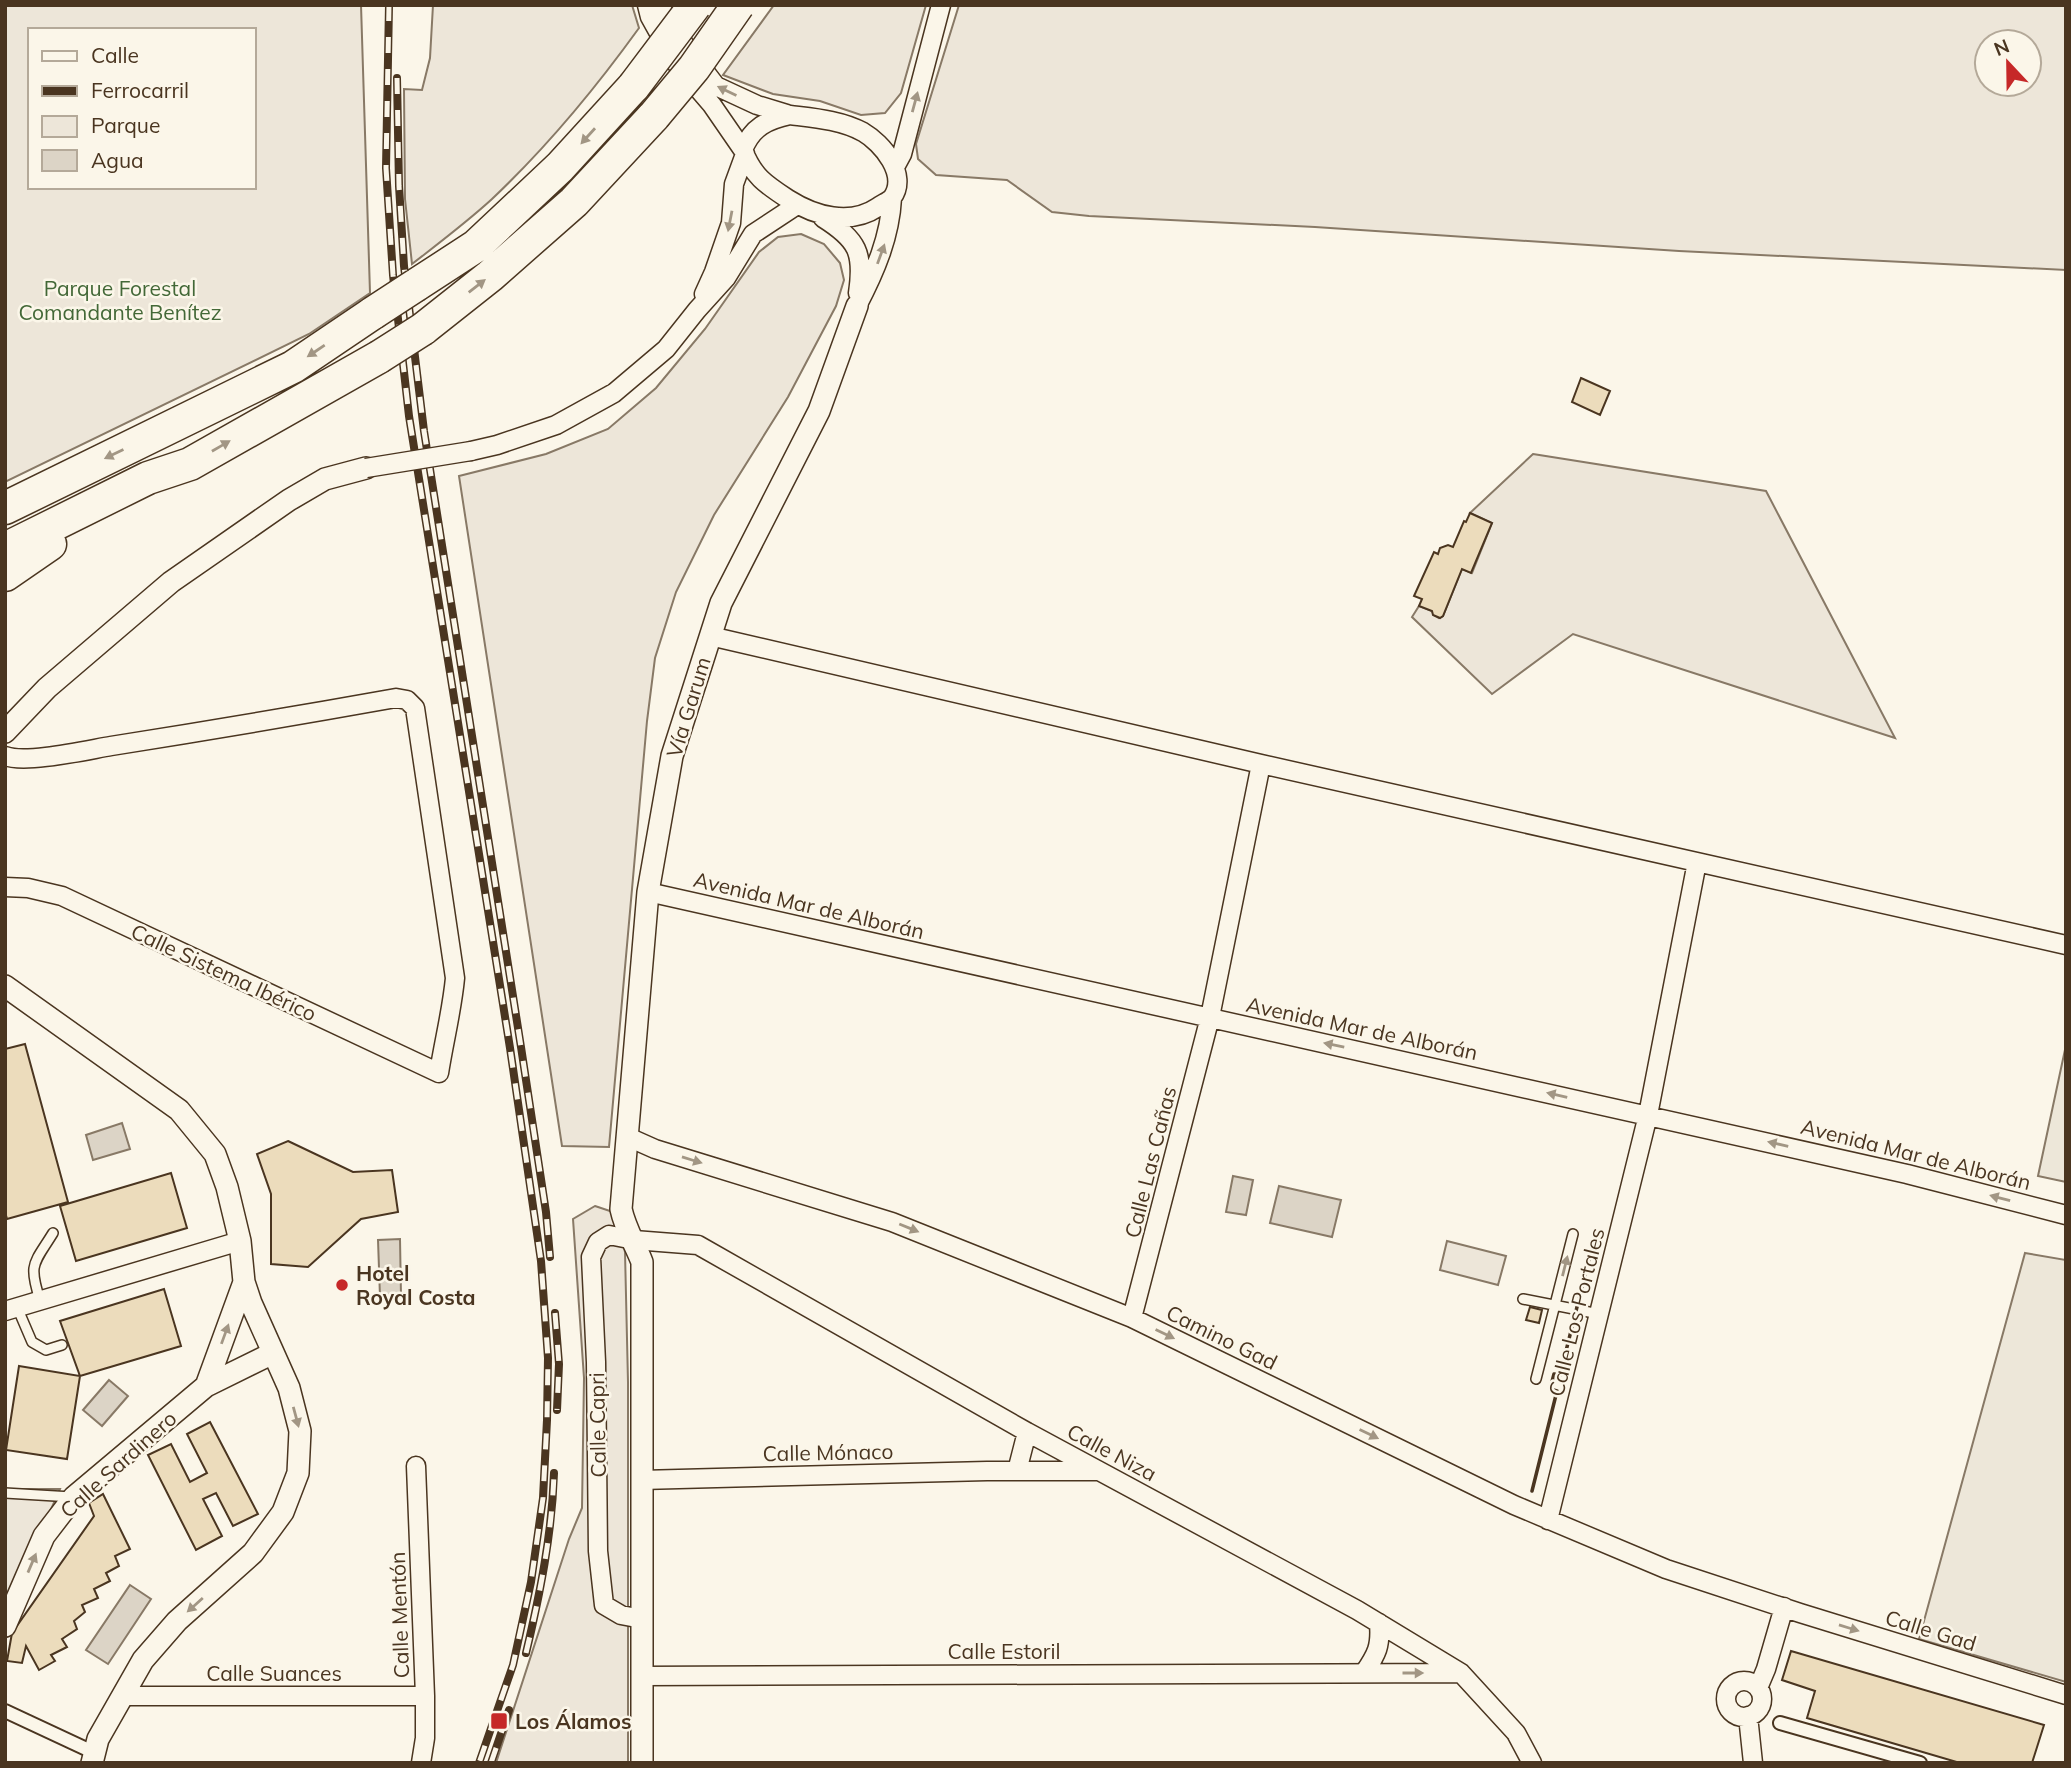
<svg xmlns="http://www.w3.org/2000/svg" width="2071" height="1768" viewBox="0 0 2071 1768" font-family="Mulish,sans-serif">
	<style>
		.green { fill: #ede6d9; stroke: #887966; stroke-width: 2; fill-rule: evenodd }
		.parking { fill: #ede7d9; stroke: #887966; stroke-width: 2 }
		.water { fill: #dcd4c6; stroke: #887966; stroke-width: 2 }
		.building { fill: #ecdcbc; stroke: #4a3520; stroke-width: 2 }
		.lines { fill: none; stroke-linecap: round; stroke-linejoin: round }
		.service-casing { stroke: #4a3520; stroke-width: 12 }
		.pedestrian-casing { stroke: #4a3520; stroke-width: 16 }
		.minor-casing { stroke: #4a3520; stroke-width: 21 }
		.tertiary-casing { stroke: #4a3520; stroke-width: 24 }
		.motorway-casing { stroke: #4a3520; stroke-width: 35 }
		.service { stroke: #fbf6e9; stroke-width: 9 }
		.pedestrian { stroke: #fbf6e9; stroke-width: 12 }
		.minor { stroke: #fbf6e9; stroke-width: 18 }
		.tertiary { stroke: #fbf6e9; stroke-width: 21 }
		.motorway { stroke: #fbf6e9; stroke-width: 32 }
		.rail-casing { stroke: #4a3520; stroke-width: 8 }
		.rail { stroke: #fbf6e9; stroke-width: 5; stroke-dasharray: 16; stroke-linecap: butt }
		.minor-bridge-casing { stroke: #4a3520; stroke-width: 21; stroke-linecap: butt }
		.motorway-bridge-casing { stroke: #4a3520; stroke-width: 35; stroke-linecap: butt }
		.minor-bridge { stroke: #fbf6e9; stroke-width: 18 }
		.motorway-bridge { stroke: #fbf6e9; stroke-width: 32 }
		.wall { stroke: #4a3520; stroke-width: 3.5 }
		.oneway { fill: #a29684 }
		.poi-dot { fill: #c62828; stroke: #fbf6e9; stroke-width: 2.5 }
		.labels { text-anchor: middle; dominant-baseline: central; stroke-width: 5; stroke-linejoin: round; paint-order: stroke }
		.park-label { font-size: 21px; fill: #436837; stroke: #fbf6e9 }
		.street-label { font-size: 21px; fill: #4a3520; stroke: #fbf6e9 }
		.poi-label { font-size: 21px; font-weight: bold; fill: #4a3520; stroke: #fbf6e9; text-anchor: start }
	</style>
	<rect width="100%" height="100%" fill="#fbf6e9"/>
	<path class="green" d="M 5,5 L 361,5 L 370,293 L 309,334 L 5,482 ZM 30,30 L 254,30 L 254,187 L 30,187 Z
		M 433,5 L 632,5 L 639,28 C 595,89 547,147 492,199 C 467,222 439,243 412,264 L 405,199 L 404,89 L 422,90 L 430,58 Z
		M 774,5 L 926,5 L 901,93 L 885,113 L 861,115 L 820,101 L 773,94 L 723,75 Z
		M 959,5 L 2066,5 L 2066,270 L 1679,251 L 1315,227 L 1089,216 L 1052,212 L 1007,180 L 936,175 L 918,159 L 916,144 ZM 1987,42 L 2029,42 L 2029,84 L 1987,84 Z
		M 801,234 L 824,244 L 840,263 L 844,280 L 836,306 L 788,397 L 714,515 L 676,592 L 655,658 L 647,721 L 609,1147 L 562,1146 L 459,476 L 546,454 L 608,429 L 656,388 L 705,329 L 759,252 L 778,237 Z
		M 1533,454 L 1766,491 L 1895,738 L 1573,634 L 1492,694 L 1412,617 L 1419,606 L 1432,611 L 1434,615 L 1439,618 L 1443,616 L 1462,569 L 1472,573 L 1492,523 L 1470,513 Z
		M 595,1206 L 616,1213 L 625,1252 L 628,1382 L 628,1763 L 496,1763 L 569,1539 L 582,1508 L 584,1378 L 573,1219 Z
		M 1447,1241 L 1506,1256 L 1498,1285 L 1440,1270 Z
		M 5,1489 L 60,1489 L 7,1609 L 5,1609 Z"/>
	<path class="parking" d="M 2066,1045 L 2066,1182 L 2038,1176 Z
		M 2025,1253 L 2066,1260 L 2066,1682 L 1919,1639 Z"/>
	<path class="water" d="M 122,1123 L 130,1149 L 93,1160 L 86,1135 Z
		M 1233,1176 L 1253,1180 L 1246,1215 L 1226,1212 Z
		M 1279,1186 L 1341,1200 L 1332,1237 L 1270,1223 Z
		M 400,1239 L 401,1296 L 380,1297 L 378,1240 Z
		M 109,1380 L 128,1396 L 102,1426 L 83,1410 Z
		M 130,1585 L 151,1599 L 108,1664 L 86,1650 Z"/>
	<path class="building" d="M 1581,378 L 1610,391 L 1600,415 L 1572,402 Z
		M 1470,513 L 1492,523 L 1471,573 L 1462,569 L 1443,616 L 1440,618 L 1433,615 L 1432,611 L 1419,606 L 1422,599 L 1414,596 L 1434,552 L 1438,554 L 1440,548 L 1448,545 L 1453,547 L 1464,521 L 1466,522 Z
		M 25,1044 L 68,1202 L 7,1219 L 5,1212 L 5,1049 Z
		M 288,1141 L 353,1172 L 392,1170 L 398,1212 L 361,1219 L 308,1267 L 271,1264 L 271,1194 L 257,1154 Z
		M 171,1173 L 187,1228 L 76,1261 L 60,1206 Z
		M 164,1289 L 181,1346 L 80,1376 L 60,1321 Z
		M 1530,1307 L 1542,1310 L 1539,1323 L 1526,1320 Z
		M 19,1366 L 80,1376 L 67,1459 L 6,1450 Z
		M 210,1422 L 258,1514 L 233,1526 L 216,1493 L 203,1499 L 222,1536 L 196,1550 L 148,1455 L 171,1444 L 190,1482 L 207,1473 L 187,1434 Z
		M 103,1494 L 130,1549 L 115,1556 L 119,1566 L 106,1573 L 110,1581 L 94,1589 L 98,1598 L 82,1605 L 85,1612 L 74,1621 L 77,1629 L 62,1639 L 67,1647 L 51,1655 L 55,1661 L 39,1670 L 26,1646 L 22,1663 L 7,1661 L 12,1633 L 94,1516 L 89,1503 Z
		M 1791,1651 L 2044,1725 L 2032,1763 L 1960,1763 L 1807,1718 L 1815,1691 L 1782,1680 Z"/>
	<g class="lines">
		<g class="service-casing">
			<path id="service" d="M 1523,1299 L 1599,1314
				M 40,1300 C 28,1263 34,1264 53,1233
				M 17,1307 L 32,1342 L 46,1350 L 62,1345
				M 1536,1379 L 1573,1234
				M 5,1493 L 72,1497"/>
		</g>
		<g class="pedestrian-casing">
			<path id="pedestrian" d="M 5,1711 L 95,1753
				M 1780,1723 L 1920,1763"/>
		</g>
		<g class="minor-casing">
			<path id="minor" d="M 647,5 L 650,17 L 675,62 L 712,105 L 743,150
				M 659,5 L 684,44 L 716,86 L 757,105 L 787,114
				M 790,115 C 814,118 841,120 863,132 C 882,143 909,175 892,198 C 889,201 882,204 878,207 C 850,226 815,216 788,199 C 765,184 753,176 743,150 C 752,127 767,120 790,115 Z
				M 895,167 L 902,154 L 941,5
				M 823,218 C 858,240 864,253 858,293
				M 704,294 L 714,272 L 731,223 L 734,184 L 745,154
				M 857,306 C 875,272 890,237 892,198
				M 471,451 L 497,445 L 556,425 L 614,393 L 666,349 L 697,310 L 726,278 L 753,234 L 797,205
				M 710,636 L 1261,764 L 2066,945
				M 5,756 C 26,764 87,750 111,746 C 206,731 301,715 396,698 L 407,700 L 415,708 L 455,978 C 452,1010 444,1041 439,1073 L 62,896 L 28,888 L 5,887
				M 648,892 L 1907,1174 L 2066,1215
				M 628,1137 L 655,1149 L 892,1222 L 1132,1318 L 1514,1505 L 1666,1569 L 1800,1613 L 2066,1695
				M 5,1311 L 240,1241
				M 1132,1318 L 1210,1017 L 1261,764
				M 416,1466 L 425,1696 L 425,1738 L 421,1763
				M 1017,1471 L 1027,1432
				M 641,1480 L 987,1471 L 1096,1471
				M 1548,1520 L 1648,1115 L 1697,862
				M 642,1619 L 621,1615 L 604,1605 L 598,1551 L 596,1362 L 591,1257 L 598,1242 L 609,1235 L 634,1240 L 698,1245 L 1027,1432 L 1357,1610 L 1461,1673 L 1516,1733 L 1532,1763
				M 1364,1673 C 1377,1654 1381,1646 1379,1623
				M 643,1676 L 1458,1673
				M1726 1699a18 18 0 1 1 36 0a18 18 0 1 1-36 0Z
				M 1758,1688 L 1766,1669 L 1784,1607
				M 123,1696 L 425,1696
				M 1748,1716 L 1753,1763"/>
		</g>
		<g class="tertiary-casing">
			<path id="tertiary" d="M 5,732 L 47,688 L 171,582 L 289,500 L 325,479 L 366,468
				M 5,986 L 179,1110 L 215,1154 L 227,1187 L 240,1241 L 244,1282 L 251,1303 L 289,1388 L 300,1431 L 298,1473 L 283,1512 L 253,1553 L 177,1621 L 143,1660 L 98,1739 L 92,1763
				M 206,1386 L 244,1282
				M 5,1626 L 44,1536 L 74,1497 L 206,1386 L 273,1353
				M 642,1763 L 642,1262 C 635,1244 625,1228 621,1209 L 648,892 L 672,756 L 721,603 L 819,411 L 857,306"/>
		</g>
		<g class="motorway-casing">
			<path id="motorway" d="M 416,285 L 476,246 L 560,167 L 634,86
				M 423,329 L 490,276 L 574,202 L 654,116
				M 5,508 L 293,367 L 373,313
				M 5,549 L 148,478 L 190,464 L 379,357
				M 5,575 L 50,544"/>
		</g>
		<use href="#service" class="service"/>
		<use href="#pedestrian" class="pedestrian"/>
		<use href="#minor" class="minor"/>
		<use href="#tertiary" class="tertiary"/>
		<use href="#motorway" class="motorway"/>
		<g class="rail-casing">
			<path id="rail" d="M 389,5 L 386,168 L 393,275 L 409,416 L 510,1048 L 541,1261 L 548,1358 L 547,1420 L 543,1498 L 531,1582 L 513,1665 L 479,1763
				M 397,78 L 399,186 L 404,266 L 424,431 L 521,1047 L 546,1212 L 550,1257
				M 555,1313 L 559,1364 L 557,1410
				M 526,1653 C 540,1594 552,1534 554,1473
				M 491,1763 L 509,1710"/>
		</g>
		<use href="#rail" class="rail"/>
		<g class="minor-bridge-casing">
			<path id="minor-bridge" d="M 366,468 L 471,451"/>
		</g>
		<g class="motorway-bridge-casing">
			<path id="motorway-bridge" d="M 634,86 L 695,5
				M 654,116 L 694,68 L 738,5
				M 373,313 L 416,285
				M 379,357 L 423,329"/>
		</g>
		<use href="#minor-bridge" class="minor-bridge"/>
		<use href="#motorway-bridge" class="motorway-bridge"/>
		<path class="wall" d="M 1532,1491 L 1557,1391 L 1550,1389 L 1554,1374 L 1560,1375 L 1592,1247"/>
	</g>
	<defs><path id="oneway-solid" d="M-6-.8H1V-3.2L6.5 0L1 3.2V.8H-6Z" transform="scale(1.75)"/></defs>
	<g class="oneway">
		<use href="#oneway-solid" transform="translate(727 91) rotate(-154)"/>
		<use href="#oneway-solid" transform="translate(915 102) rotate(-75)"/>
		<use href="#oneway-solid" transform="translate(588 136) rotate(132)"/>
		<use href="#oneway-solid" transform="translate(730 221) rotate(101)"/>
		<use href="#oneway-solid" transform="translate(881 254) rotate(-70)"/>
		<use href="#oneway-solid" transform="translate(477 286) rotate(-38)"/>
		<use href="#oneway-solid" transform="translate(316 351) rotate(146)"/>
		<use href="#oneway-solid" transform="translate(221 446) rotate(-30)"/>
		<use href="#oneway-solid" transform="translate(114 454) rotate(154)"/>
		<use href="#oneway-solid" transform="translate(1334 1045) rotate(-168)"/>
		<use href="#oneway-solid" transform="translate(1557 1095) rotate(-167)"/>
		<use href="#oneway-solid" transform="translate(1778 1144) rotate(-167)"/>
		<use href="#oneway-solid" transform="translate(692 1160) rotate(17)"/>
		<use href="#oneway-solid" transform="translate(2000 1198) rotate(-165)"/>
		<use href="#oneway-solid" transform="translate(909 1228) rotate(22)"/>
		<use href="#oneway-solid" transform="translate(1565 1266) rotate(-76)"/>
		<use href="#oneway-solid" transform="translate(225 1334) rotate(-70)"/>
		<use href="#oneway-solid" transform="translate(1165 1334) rotate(26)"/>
		<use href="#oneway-solid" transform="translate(296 1417) rotate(75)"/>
		<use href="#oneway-solid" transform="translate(1369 1434) rotate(26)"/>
		<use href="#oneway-solid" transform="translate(32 1563) rotate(-67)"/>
		<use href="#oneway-solid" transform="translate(195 1605) rotate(138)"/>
		<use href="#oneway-solid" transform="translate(1849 1628) rotate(17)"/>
		<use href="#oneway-solid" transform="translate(1413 1673)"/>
	</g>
	<g class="poi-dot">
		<circle cx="342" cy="1285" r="7"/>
		<rect x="490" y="1712" width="18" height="18" rx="3.5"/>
	</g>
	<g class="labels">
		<g class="park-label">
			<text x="120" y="288">Parque Forestal<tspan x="120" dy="24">Comandante Benítez</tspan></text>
		</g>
		<g class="street-label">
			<text transform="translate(688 707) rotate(-73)">Vía Garum</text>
			<text transform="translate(809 905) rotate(13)">Avenida Mar de Alborán</text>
			<text transform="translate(224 972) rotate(25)">Calle Sistema Ibérico</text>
			<text transform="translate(1362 1028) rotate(12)">Avenida Mar de Alborán</text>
			<text transform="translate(1916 1154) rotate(14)">Avenida Mar de Alborán</text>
			<text transform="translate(1150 1162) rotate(-76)">Calle Las Cañas</text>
			<text transform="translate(1576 1312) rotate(-76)">Calle Los Portales</text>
			<text transform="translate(1222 1337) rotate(26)">Camino Gad</text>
			<text transform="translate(597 1425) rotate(-91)">Calle Capri</text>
			<text transform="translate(828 1452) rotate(-1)">Calle Mónaco</text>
			<text transform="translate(1112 1452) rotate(28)">Calle Niza</text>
			<text transform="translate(118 1464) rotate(-42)">Calle Sardinero</text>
			<text transform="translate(399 1615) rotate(-92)">Calle Mentón</text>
			<text transform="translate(1931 1630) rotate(17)">Calle Gad</text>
			<text x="1004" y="1651">Calle Estoril</text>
			<text x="274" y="1673">Calle Suances</text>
		</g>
		<g class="poi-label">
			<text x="356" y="1273">Hotel<tspan x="356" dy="24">Royal Costa</tspan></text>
			<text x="515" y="1721">Los Álamos</text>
		</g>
	</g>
	<rect width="2071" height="1768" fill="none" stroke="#4a3520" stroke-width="14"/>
	<rect x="28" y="28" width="228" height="161" fill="#fbf6e9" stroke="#b4a999" stroke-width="2"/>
	<rect x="42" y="51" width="35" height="10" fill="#fbf6e9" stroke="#b4a999" stroke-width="2"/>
	<text x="91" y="63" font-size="21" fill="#4a3520">Calle</text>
	<rect x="42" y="86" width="35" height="10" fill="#4a3520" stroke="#b4a999" stroke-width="2"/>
	<text x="91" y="98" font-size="21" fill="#4a3520">Ferrocarril</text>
	<rect x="42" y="116" width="35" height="21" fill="#ede6d9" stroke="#b4a999" stroke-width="2"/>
	<text x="91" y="133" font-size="21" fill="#4a3520">Parque</text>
	<rect x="42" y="150" width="35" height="21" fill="#dcd4c6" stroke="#b4a999" stroke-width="2"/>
	<text x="91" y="168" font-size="21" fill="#4a3520">Agua</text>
	<g transform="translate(2008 63) rotate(338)"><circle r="33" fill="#fbf6e9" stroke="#b4a999" stroke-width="2"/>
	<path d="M0-5L12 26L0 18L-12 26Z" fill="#c62828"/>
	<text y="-10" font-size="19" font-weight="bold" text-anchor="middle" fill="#4a3520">N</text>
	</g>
</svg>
